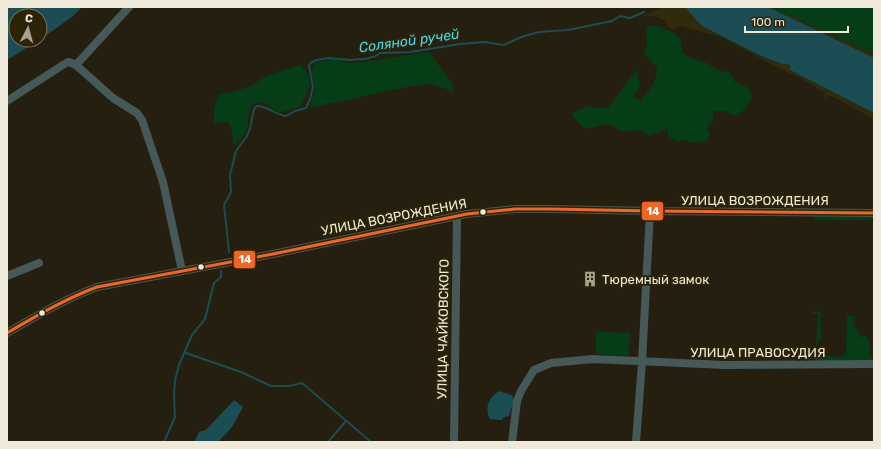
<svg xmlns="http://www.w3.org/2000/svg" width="881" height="449" viewBox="0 0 881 449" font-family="Rubik,sans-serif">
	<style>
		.green { fill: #053e16 }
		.sand { fill: #322a0c }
		.water { fill: #1b4d54 }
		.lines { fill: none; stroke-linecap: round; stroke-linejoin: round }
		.stream { stroke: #1b4d54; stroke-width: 2 }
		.minor { stroke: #445958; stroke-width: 8 }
		.bus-1-casing { stroke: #2d2407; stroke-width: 6 }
		.bus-1 { stroke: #f26522; stroke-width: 3 }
		.bus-dot { fill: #efe9d9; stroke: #2d2407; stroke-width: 1.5 }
		.labels { text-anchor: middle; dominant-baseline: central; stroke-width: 4; stroke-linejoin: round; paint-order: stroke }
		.street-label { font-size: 13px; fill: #efe9d9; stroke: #2d2407 }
		.poi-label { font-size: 13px; fill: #efe9d9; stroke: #2d2407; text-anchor: start }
		.water-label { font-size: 14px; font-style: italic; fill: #40daf2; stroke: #2d2407 }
		.line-badge { stroke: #2d2407; stroke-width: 1.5 }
		.badge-label { font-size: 11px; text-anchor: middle; font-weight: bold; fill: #fff }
	</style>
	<rect width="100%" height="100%" fill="#251f0f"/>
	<path class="green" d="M 772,7 L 874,7 L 874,54 L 813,26 L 804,24 L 798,18 L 779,12 Z
		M 651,25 C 663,27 672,30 681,39 L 681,52 L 693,59 L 707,63 L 718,70 L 730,73 L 735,82 L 749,88 L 752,98 L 746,108 L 736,116 L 724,111 L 713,111 L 713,121 L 707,127 L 710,135 L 705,141 L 693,143 L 683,140 L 677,142 L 668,136 L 667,129 L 649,136 L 640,130 L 622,132 C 609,122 604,124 589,129 L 580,125 L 572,114 L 586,106 L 597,108 L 609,107 L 637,69 L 640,88 L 633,97 L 641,101 C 642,97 644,96 647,93 C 654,85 656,78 657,68 L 644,54 L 647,46 L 646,27 Z
		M 429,52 L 452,83 L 453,94 L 449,90 L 431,84 L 406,87 L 310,108 L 315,89 L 312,70 L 315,63 L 327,60 L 337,60 L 350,63 L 365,62 Z
		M 299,65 C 317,77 308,92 300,107 C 294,107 284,113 279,112 C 271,110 267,100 257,103 C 245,106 250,120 247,129 C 244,137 239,141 233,145 L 233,136 L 229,122 L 214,123 L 214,109 L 219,94 L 233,92 L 251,86 L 264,77 Z
		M 814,216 L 871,217 L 873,218 L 871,220 L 814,220 Z
		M 813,311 L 820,312 L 822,315 L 820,317 L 821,338 C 816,342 815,350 819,355 L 822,356 L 842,357 L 843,355 L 846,355 L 847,315 L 856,317 L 853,322 C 854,329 860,332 861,338 L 864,336 L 867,336 C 868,341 872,347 869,353 L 872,357 L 870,363 L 815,363 L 818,314 L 812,314 Z
		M 596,332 L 630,333 L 629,356 L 597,354 L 596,352 Z"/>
	<path class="sand" d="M 670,7 L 686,7 L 687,10 L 702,26 L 759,55 L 781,64 L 787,64 L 792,66 L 794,72 L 874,113 L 874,119 L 831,96 L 828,96 L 824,101 L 825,93 L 800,78 L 780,69 L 721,37 L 679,26 L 673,30 L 667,27 L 667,22 L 654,16 L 645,17 L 643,15 L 662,8 Z
		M 768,7 L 772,7 L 779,12 L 798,18 L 804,24 L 813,26 L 874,54 L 874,58 Z"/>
	<path class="water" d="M 7,7 L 82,7 L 73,16 L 40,40 L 40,16 L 16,16 L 16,40 L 39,40 L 7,60 Z
		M 686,7 L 768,7 L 874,58 L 874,113 L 794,72 L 789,69 L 791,66 L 787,64 L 782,64 L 759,55 L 702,26 L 687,10 Z
		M 499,391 L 512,395 L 514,400 L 509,416 L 504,417 L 502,420 L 490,419 C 484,408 489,397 499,391 Z
		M 234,400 L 243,407 L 232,427 L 218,442 L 194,442 L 199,432 L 206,430 Z"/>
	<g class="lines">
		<path class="stream" d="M 229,252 L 224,205 L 231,192 L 230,175 L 236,151 L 247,136 L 250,128 L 254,109 L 257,106 C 268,106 275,115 286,116 L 295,111 L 306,108 L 310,99 L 313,87 L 309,65 L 312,62 L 317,60 L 328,58 L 350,60 L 365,59 L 376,56 L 380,53 L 410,52 L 460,44 L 484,42 L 504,45 L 521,37 L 539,32 L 568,30 L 612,21 L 620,16 L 630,18 L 644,12
			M 186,353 L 241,372 L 271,386 L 289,386 L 302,383 L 371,442
			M 164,442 L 175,417 L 174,396 L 175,380 L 179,365 L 192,335 L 205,319 L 214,283 L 221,277 L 221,271
			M 328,442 L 346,421"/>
		<path class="minor" d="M 76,65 L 113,98 L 137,113 L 142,120 L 163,182 L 182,271
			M 7,101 L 66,63 L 69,62 L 76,65 L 129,7
			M 7,276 L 39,263
			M 7,333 C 36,316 65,299 97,287 L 273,254 L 467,214 L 515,209 L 550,209 L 650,211 L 874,213
			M 454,442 L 457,217
			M 512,442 L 517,401 L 521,391 L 534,370 L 551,363 L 593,359 L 725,365 L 874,364
			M 636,442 L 642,362 L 650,211"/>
		<g class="bus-1-casing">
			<path id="bus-1" d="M 7,333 C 36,316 65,299 97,287 L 273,254 L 467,214 L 515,209 L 550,209 L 650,211 L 874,213"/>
		</g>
		<use href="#bus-1" class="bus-1"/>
	</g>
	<defs>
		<g id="building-bare" transform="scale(1.2)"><path d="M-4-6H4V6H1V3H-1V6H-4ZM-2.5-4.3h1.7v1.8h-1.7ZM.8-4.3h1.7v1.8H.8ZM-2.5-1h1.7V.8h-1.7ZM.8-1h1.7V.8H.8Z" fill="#a8a292" stroke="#2d2407" stroke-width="2.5" paint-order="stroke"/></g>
	</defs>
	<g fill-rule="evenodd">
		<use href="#building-bare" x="590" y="279"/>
	</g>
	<g class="bus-dot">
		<circle cx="483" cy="212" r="3.5"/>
		<circle cx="201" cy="267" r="3.5"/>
		<circle cx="42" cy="313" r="3.5"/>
	</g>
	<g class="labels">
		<g class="street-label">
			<text x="755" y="200">УЛИЦА ВОЗРОЖДЕНИЯ</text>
			<text transform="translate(394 217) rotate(-11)">УЛИЦА ВОЗРОЖДЕНИЯ</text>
			<text transform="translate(443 329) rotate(-89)">УЛИЦА ЧАЙКОВСКОГО</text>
			<text x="758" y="352">УЛИЦА ПРАВОСУДИЯ</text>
		</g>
		<g class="poi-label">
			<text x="602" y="279">Тюремный замок</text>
		</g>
		<g class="water-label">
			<text transform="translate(409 41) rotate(-8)">Соляной ручей</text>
		</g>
	</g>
	<g class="line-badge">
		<rect x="641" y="201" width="23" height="20" rx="4" fill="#f26522"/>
		<rect x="233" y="250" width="23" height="19" rx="4" fill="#f26522"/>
	</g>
	<g class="badge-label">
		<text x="653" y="215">14</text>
		<text x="245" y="263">14</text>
	</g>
	<rect width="881" height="449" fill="none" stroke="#efe9d9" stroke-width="16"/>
	<g transform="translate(28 28) rotate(6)"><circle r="19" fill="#2d2407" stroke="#7b735b"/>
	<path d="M0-3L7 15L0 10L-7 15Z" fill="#a8a292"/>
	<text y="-6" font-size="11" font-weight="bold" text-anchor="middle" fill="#efe9d9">С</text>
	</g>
	<path d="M745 26v6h103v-6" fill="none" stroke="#efe9d9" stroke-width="2"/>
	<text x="751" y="26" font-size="12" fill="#efe9d9" stroke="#2d2407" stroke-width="3" paint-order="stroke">100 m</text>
</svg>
